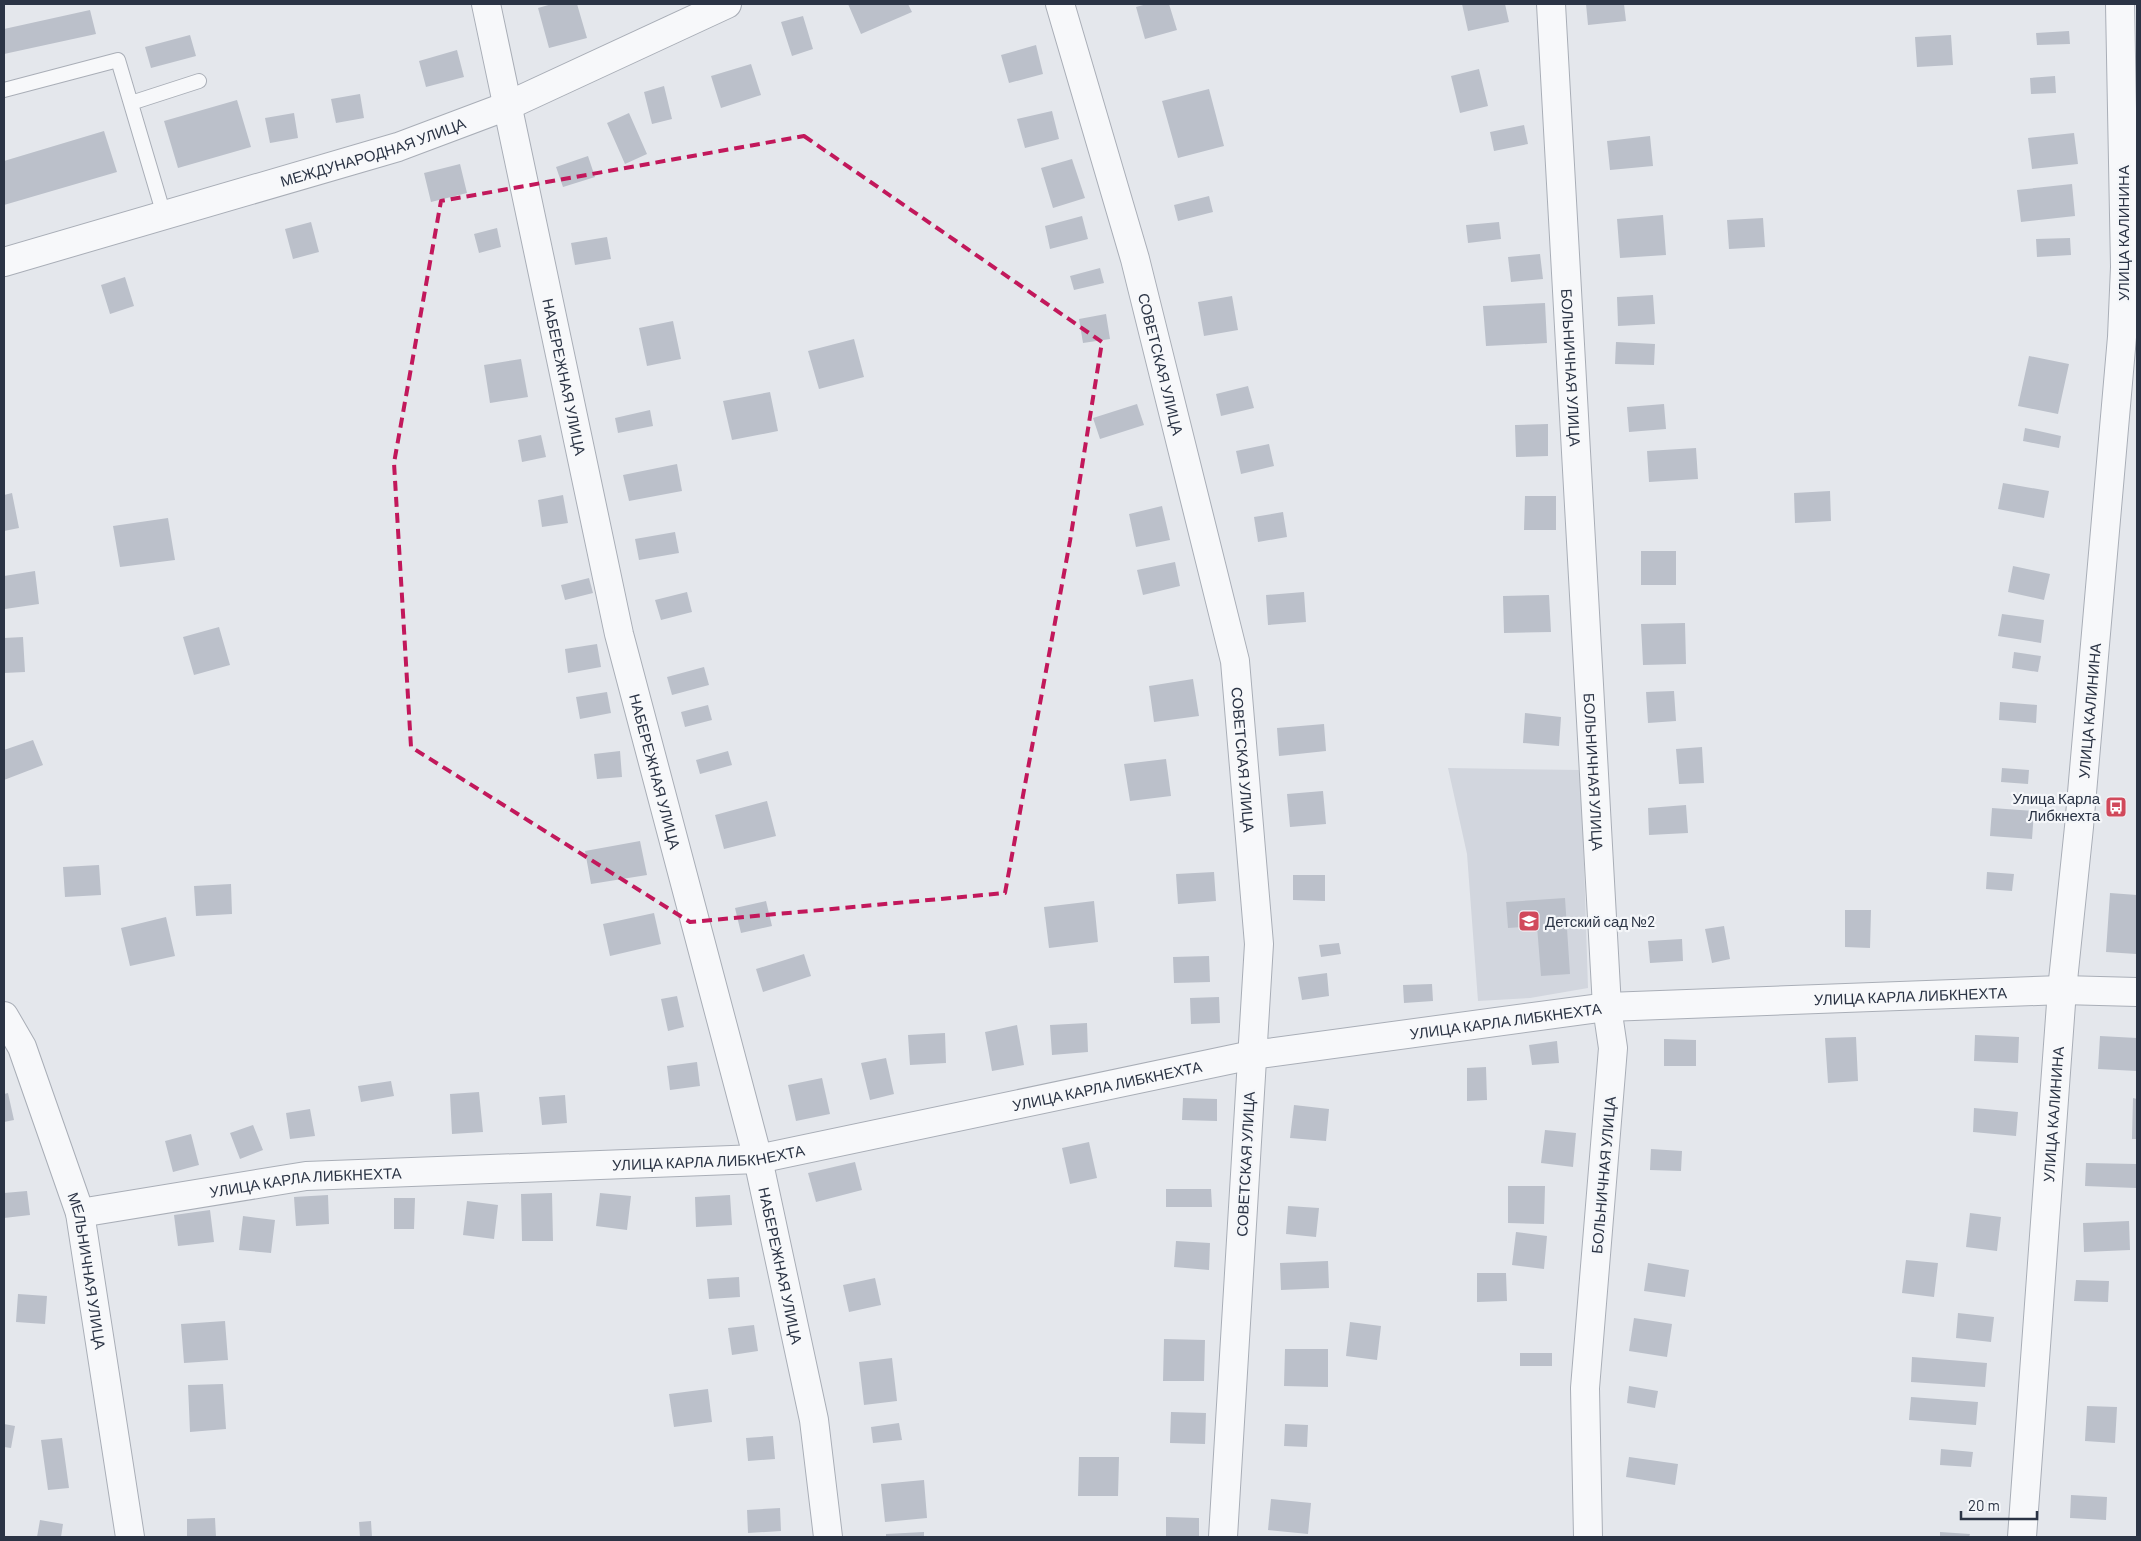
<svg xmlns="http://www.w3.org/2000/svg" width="2141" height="1541" viewBox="0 0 2141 1541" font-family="Barlow,sans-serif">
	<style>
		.built { fill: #d2d6de }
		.building { fill: #bbc0ca }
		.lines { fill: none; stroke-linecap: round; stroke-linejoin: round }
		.service-casing { stroke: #a9aeb7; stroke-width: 16 }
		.minor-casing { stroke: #a9aeb7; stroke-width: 30 }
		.tertiary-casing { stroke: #a9aeb7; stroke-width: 30 }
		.service { stroke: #f7f8fa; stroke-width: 14 }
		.minor { stroke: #f7f8fa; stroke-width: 28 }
		.tertiary { stroke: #f7f8fa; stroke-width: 28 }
		.marked { fill: none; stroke: #c2185b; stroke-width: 4; stroke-dasharray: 10 6; stroke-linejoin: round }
		.labels { text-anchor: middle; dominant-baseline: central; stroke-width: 4.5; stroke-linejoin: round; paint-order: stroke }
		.street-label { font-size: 15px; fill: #2b3445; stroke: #f4f6f9 }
		.poi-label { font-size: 15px; fill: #2b3445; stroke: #f4f6f9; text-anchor: end }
	</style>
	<rect width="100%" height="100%" fill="#e4e7ec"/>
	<path class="built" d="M 1448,768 L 1581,770 L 1588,988 L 1530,998 L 1478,1001 L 1467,854 Z"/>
	<path class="building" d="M 552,4 L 577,4 L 587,38 L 549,48 L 538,8 Z
		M 848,4 L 908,4 L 912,12 L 861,34 Z
		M 1147,4 L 1169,4 L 1177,30 L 1145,39 L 1136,7 Z
		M 1462,4 L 1505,4 L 1509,22 L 1468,31 Z
		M 1586,4 L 1624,4 L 1626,21 L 1588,25 Z
		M 90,10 L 96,34 L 4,54 L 4,29 Z
		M 803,16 L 813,49 L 792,56 L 781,22 Z
		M 2069,31 L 2070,44 L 2037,45 L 2036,33 Z
		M 190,35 L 196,56 L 151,68 L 145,47 Z
		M 1951,35 L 1953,65 L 1917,67 L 1915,37 Z
		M 1036,45 L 1043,74 L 1009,83 L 1001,55 Z
		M 457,50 L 464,77 L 426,87 L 419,61 Z
		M 751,64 L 761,95 L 721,108 L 711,76 Z
		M 1479,69 L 1488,106 L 1460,113 L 1451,76 Z
		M 2055,76 L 2056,93 L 2031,94 L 2030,78 Z
		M 664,86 L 672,119 L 652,124 L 644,92 Z
		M 1209,89 L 1224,146 L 1178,158 L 1162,101 Z
		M 360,94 L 364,118 L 336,123 L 331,99 Z
		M 237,100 L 251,147 L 178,168 L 164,121 Z
		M 1052,111 L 1059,139 L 1025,148 L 1017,119 Z
		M 294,113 L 298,138 L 270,143 L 265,118 Z
		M 629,113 L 647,154 L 625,164 L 607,123 Z
		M 1524,125 L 1528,144 L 1494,151 L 1490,132 Z
		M 104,131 L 117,172 L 4,205 L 4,161 Z
		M 2074,133 L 2078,164 L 2032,169 L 2028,138 Z
		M 1650,136 L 1653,166 L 1610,170 L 1607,141 Z
		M 588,156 L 595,177 L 563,187 L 556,167 Z
		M 1072,159 L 1085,198 L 1053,208 L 1041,168 Z
		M 460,164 L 467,193 L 431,202 L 424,173 Z
		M 2072,184 L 2075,216 L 2021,222 L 2017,190 Z
		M 1209,196 L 1213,212 L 1178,221 L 1174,205 Z
		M 1663,215 L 1666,255 L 1620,258 L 1617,219 Z
		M 1082,216 L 1088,239 L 1050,249 L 1045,226 Z
		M 1763,218 L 1765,247 L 1729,249 L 1727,220 Z
		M 311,222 L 319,252 L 293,259 L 285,229 Z
		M 1499,222 L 1501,239 L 1468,243 L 1466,225 Z
		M 497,228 L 501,247 L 479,253 L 474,234 Z
		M 607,237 L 611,259 L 575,265 L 571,243 Z
		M 2070,238 L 2071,255 L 2037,257 L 2036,239 Z
		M 1540,254 L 1543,279 L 1511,282 L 1508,257 Z
		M 1100,268 L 1104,283 L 1074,290 L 1070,276 Z
		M 125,277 L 134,306 L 110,314 L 101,285 Z
		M 1653,295 L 1655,324 L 1618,326 L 1617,297 Z
		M 1232,296 L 1238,330 L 1204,336 L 1198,302 Z
		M 1545,303 L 1547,343 L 1486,346 L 1483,306 Z
		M 1106,314 L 1110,339 L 1083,343 L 1079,319 Z
		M 673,321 L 681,359 L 647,366 L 639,328 Z
		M 854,339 L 864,377 L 819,389 L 808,351 Z
		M 1616,342 L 1655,344 L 1654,365 L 1615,364 Z
		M 2029,356 L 2069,364 L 2058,414 L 2018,406 Z
		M 521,359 L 528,397 L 490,403 L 484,365 Z
		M 1248,386 L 1254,408 L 1221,416 L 1216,394 Z
		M 770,392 L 778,431 L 732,440 L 723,401 Z
		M 1137,404 L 1144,425 L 1100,439 L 1093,418 Z
		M 1664,404 L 1666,429 L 1629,432 L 1627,407 Z
		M 650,410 L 653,426 L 618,433 L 615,418 Z
		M 1548,424 L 1548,456 L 1516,457 L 1515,425 Z
		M 2025,428 L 2061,436 L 2059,448 L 2023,441 Z
		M 541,435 L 546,457 L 522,462 L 518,440 Z
		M 1269,444 L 1274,466 L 1241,474 L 1236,451 Z
		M 1696,448 L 1698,479 L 1649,482 L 1647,451 Z
		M 677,464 L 682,491 L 629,501 L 623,475 Z
		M 2003,483 L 2049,491 L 2044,518 L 1998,509 Z
		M 1830,491 L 1831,521 L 1795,523 L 1794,493 Z
		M 12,493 L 19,528 L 4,531 L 4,495 Z
		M 563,495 L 568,523 L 542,527 L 538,500 Z
		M 1525,496 L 1556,496 L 1556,530 L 1524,530 Z
		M 1162,506 L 1170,540 L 1136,547 L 1129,514 Z
		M 1283,512 L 1287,537 L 1258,542 L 1254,517 Z
		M 168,518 L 175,560 L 120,567 L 113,526 Z
		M 675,532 L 679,553 L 639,560 L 635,539 Z
		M 1641,551 L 1676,551 L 1676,585 L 1641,585 Z
		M 1175,562 L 1180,586 L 1143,595 L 1137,570 Z
		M 2013,566 L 2050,574 L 2044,600 L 2008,592 Z
		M 35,571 L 39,604 L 5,609 L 4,576 Z
		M 589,578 L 593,593 L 565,600 L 561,585 Z
		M 687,592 L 692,612 L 661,620 L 655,600 Z
		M 1304,592 L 1306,622 L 1268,625 L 1266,595 Z
		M 1549,595 L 1551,632 L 1504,633 L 1503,596 Z
		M 2002,614 L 2044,620 L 2041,643 L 1998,636 Z
		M 1685,623 L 1686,664 L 1643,665 L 1641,624 Z
		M 219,627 L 230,665 L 194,675 L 183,637 Z
		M 23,637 L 25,672 L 4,673 L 4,638 Z
		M 597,644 L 601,667 L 568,673 L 565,649 Z
		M 2014,652 L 2041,656 L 2038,672 L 2012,668 Z
		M 704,667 L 709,685 L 672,695 L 667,677 Z
		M 1193,679 L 1199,716 L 1154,722 L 1149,686 Z
		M 1674,691 L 1676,721 L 1648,723 L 1646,692 Z
		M 607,692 L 611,713 L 580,719 L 576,697 Z
		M 2000,702 L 2037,705 L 2036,723 L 1999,720 Z
		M 708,705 L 712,720 L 685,727 L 681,712 Z
		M 1525,713 L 1561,717 L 1559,746 L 1523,743 Z
		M 1324,724 L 1326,751 L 1279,756 L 1277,728 Z
		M 33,740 L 43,765 L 4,780 L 4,750 Z
		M 1702,747 L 1704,783 L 1679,784 L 1676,749 Z
		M 620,751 L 622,777 L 597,779 L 594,754 Z
		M 728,751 L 732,765 L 700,774 L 696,760 Z
		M 1166,759 L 1171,796 L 1130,801 L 1124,764 Z
		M 2002,768 L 2029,770 L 2028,784 L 2001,782 Z
		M 1323,791 L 1326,824 L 1290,827 L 1287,794 Z
		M 767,801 L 776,836 L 724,849 L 715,815 Z
		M 1686,805 L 1688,833 L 1649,835 L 1648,808 Z
		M 1992,808 L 2034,811 L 2032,839 L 1990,836 Z
		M 640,841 L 647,875 L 591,884 L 585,851 Z
		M 99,865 L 101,895 L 65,897 L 63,867 Z
		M 1214,872 L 1216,901 L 1178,904 L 1176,874 Z
		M 1987,872 L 2014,874 L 2012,891 L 1986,889 Z
		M 1293,875 L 1325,875 L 1325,901 L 1293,900 Z
		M 231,884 L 232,914 L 196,916 L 194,886 Z
		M 2110,893 L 2137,895 L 2136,954 L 2106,952 Z
		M 1565,898 L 1570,974 L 1541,976 L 1537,926 L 1508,928 L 1506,902 Z
		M 766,901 L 772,926 L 741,933 L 735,908 Z
		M 1094,901 L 1098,942 L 1049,948 L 1044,907 Z
		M 1845,910 L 1871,910 L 1870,948 L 1845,947 Z
		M 654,913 L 661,944 L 610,956 L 603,924 Z
		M 166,917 L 175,956 L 130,966 L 121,928 Z
		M 1724,926 L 1730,959 L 1712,963 L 1705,929 Z
		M 1682,939 L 1683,961 L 1650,963 L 1648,941 Z
		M 1339,943 L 1341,954 L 1321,957 L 1319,945 Z
		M 804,954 L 811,976 L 763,992 L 756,969 Z
		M 1209,956 L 1210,982 L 1174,983 L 1173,957 Z
		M 1327,973 L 1329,996 L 1302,1000 L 1298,977 Z
		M 1432,984 L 1433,1001 L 1404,1003 L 1403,985 Z
		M 677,996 L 684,1027 L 668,1031 L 661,999 Z
		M 1219,997 L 1220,1023 L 1191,1024 L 1190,998 Z
		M 1087,1023 L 1088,1052 L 1052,1055 L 1050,1025 Z
		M 1017,1025 L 1024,1065 L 992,1071 L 985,1032 Z
		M 945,1033 L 946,1063 L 910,1065 L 908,1035 Z
		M 1975,1035 L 2019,1037 L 2018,1063 L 1974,1061 Z
		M 2100,1036 L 2137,1038 L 2137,1071 L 2098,1069 Z
		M 1856,1037 L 1858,1081 L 1828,1083 L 1825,1038 Z
		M 1664,1039 L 1696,1040 L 1696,1066 L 1664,1066 Z
		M 1557,1041 L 1559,1063 L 1532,1065 L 1529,1045 Z
		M 886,1058 L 894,1094 L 870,1100 L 861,1063 Z
		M 697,1062 L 700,1086 L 670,1090 L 667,1066 Z
		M 1486,1067 L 1487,1100 L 1467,1101 L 1467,1068 Z
		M 822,1078 L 830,1114 L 796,1121 L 788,1085 Z
		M 391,1081 L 394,1096 L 361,1102 L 358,1086 Z
		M 479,1092 L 483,1132 L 452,1134 L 450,1094 Z
		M 8,1093 L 14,1120 L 4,1122 L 4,1094 Z
		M 565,1095 L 567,1123 L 542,1125 L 539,1097 Z
		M 1183,1098 L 1217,1099 L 1217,1121 L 1182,1120 Z
		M 2133,1098 L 2137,1099 L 2137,1139 L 2132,1139 Z
		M 1294,1105 L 1329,1109 L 1326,1141 L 1290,1138 Z
		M 1974,1108 L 2018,1112 L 2016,1136 L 1973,1132 Z
		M 310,1109 L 315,1136 L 290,1139 L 286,1113 Z
		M 253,1125 L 263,1150 L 240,1159 L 230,1133 Z
		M 1545,1130 L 1576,1133 L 1573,1167 L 1541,1163 Z
		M 191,1134 L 199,1165 L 173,1172 L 165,1141 Z
		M 1089,1142 L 1097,1178 L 1070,1184 L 1062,1148 Z
		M 1651,1149 L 1682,1151 L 1681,1171 L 1650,1170 Z
		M 855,1162 L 862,1190 L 816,1202 L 808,1173 Z
		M 2086,1163 L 2137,1164 L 2136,1188 L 2085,1186 Z
		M 1508,1186 L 1545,1186 L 1544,1224 L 1508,1223 Z
		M 1166,1189 L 1211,1189 L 1212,1207 L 1166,1207 Z
		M 27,1191 L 30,1215 L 4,1218 L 4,1193 Z
		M 552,1193 L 553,1241 L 522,1241 L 521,1194 Z
		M 600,1193 L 631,1196 L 627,1230 L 596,1226 Z
		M 328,1195 L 329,1224 L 296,1226 L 294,1197 Z
		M 730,1195 L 732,1225 L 696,1227 L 695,1197 Z
		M 394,1198 L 415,1198 L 414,1229 L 394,1229 Z
		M 467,1201 L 498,1205 L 494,1239 L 463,1235 Z
		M 1288,1206 L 1319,1208 L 1316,1237 L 1286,1234 Z
		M 210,1210 L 214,1242 L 178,1246 L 174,1215 Z
		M 1970,1213 L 2001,1217 L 1997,1251 L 1966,1247 Z
		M 243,1216 L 275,1220 L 271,1253 L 239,1250 Z
		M 2129,1221 L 2130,1250 L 2084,1252 L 2083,1223 Z
		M 1516,1232 L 1547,1236 L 1544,1269 L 1512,1265 Z
		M 1176,1241 L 1210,1243 L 1209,1270 L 1174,1267 Z
		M 1906,1260 L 1938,1263 L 1934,1297 L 1902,1293 Z
		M 1328,1261 L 1329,1288 L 1281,1290 L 1280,1263 Z
		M 1648,1263 L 1689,1270 L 1685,1297 L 1644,1291 Z
		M 1477,1273 L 1506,1273 L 1507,1301 L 1477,1302 Z
		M 739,1277 L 740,1297 L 709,1299 L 707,1279 Z
		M 875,1278 L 881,1305 L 849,1312 L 843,1285 Z
		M 2076,1280 L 2109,1281 L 2108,1302 L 2074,1301 Z
		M 18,1294 L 47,1296 L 45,1324 L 16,1322 Z
		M 1958,1313 L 1994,1317 L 1991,1342 L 1956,1338 Z
		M 1634,1318 L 1672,1324 L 1667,1357 L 1629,1351 Z
		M 225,1321 L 228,1360 L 184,1363 L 181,1324 Z
		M 1350,1322 L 1381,1326 L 1377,1360 L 1346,1356 Z
		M 754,1325 L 758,1351 L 732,1355 L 728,1328 Z
		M 1164,1339 L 1205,1340 L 1204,1381 L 1163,1381 Z
		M 1285,1349 L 1328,1349 L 1328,1387 L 1284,1386 Z
		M 1520,1353 L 1552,1353 L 1552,1366 L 1520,1366 Z
		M 1912,1357 L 1987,1363 L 1985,1387 L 1911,1382 Z
		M 892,1358 L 897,1401 L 864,1405 L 859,1362 Z
		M 223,1384 L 226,1429 L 190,1432 L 188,1385 Z
		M 1629,1386 L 1658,1391 L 1655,1408 L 1627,1403 Z
		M 708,1389 L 712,1422 L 674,1427 L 669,1394 Z
		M 1911,1397 L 1978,1402 L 1976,1425 L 1909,1420 Z
		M 2087,1406 L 2117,1407 L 2115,1443 L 2085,1441 Z
		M 1171,1412 L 1206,1413 L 1205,1444 L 1170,1443 Z
		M 899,1423 L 902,1440 L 873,1443 L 871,1427 Z
		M 4,1424 L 15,1426 L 11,1448 L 4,1447 Z
		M 1285,1424 L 1308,1425 L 1307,1447 L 1284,1446 Z
		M 773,1436 L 775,1459 L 748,1461 L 746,1438 Z
		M 62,1438 L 69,1488 L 48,1490 L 41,1440 Z
		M 1941,1449 L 1973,1452 L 1971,1467 L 1940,1465 Z
		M 1079,1457 L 1119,1457 L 1118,1496 L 1078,1496 Z
		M 1629,1457 L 1678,1464 L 1675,1485 L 1626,1477 Z
		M 924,1480 L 927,1518 L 885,1522 L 881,1484 Z
		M 2071,1495 L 2107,1497 L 2106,1520 L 2070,1518 Z
		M 1271,1499 L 1311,1503 L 1308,1534 L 1268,1530 Z
		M 780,1508 L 781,1531 L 748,1533 L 747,1510 Z
		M 1166,1517 L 1199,1518 L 1199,1537 L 1166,1537 Z
		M 215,1518 L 216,1537 L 187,1537 L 187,1519 Z
		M 40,1520 L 63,1524 L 61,1537 L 37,1537 Z
		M 371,1521 L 372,1537 L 360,1537 L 359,1522 Z
		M 924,1532 L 924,1537 L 886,1537 L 886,1534 Z
		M 1940,1532 L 1970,1534 L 1969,1537 L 1940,1537 Z"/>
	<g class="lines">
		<g class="service-casing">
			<path id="service" d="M 4,90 L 118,60 L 164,215
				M 131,103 L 199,81"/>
		</g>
		<g class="minor-casing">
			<g id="minor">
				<path id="s1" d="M 486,4 L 619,634 L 758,1159 L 814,1420 L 828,1537"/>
				<path id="s2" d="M 1060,4 L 1135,259 L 1235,661 L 1259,944 L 1223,1537"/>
				<path id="s3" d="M 1551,4 L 1607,1007 L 1613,1048 L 1585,1388 L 1588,1537"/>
				<path id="s4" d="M 4,262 L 398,147 L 507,106 L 727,4"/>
				<path id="s5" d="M 4,1016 L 22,1047 L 80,1213 L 130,1537"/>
				<path id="s6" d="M 80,1213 L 306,1176 L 758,1159 L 1252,1055 L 1607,1007 L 2062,990 L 2137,992"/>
			</g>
		</g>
		<g class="tertiary-casing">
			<g id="tertiary">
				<path id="s7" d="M 2022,1537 L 2062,990 L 2079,827 L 2122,337 L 2125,267 L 2120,4"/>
			</g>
		</g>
		<use href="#service" class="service"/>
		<use href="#minor" class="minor"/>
		<use href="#tertiary" class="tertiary"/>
	</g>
	<path class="marked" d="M 804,136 L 1102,342 L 1070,541 L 1005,893 L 690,922 L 411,747 L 394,463 L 441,201 Z"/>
	<defs>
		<g id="bus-square" transform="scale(1.125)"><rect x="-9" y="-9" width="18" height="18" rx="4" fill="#d1495b" stroke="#f4f6f9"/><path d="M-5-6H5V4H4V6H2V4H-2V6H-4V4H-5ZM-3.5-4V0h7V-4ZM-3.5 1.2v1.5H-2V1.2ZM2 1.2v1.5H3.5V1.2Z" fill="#fff"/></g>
		<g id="school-square" transform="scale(1.125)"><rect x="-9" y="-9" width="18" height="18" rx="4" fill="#d1495b" stroke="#f4f6f9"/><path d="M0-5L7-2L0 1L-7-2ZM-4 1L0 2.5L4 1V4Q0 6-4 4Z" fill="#fff"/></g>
	</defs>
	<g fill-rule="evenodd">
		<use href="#bus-square" x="2116" y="807"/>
		<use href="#school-square" x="1529" y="921"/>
	</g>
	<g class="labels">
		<g class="street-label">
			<text stroke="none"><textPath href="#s4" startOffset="385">МЕЖДУНАРОДНАЯ УЛИЦА</textPath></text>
			<text transform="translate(2123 233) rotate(-90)">УЛИЦА КАЛИНИНА</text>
			<text stroke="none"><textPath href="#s2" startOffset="374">СОВЕТСКАЯ УЛИЦА</textPath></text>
			<text stroke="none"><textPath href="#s3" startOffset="364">БОЛЬНИЧНАЯ УЛИЦА</textPath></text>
			<text stroke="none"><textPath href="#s1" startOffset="381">НАБЕРЕЖНАЯ УЛИЦА</textPath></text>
			<text stroke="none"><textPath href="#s7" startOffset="829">УЛИЦА КАЛИНИНА</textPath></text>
			<text stroke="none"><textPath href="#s2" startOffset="779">СОВЕТСКАЯ УЛИЦА</textPath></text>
			<text stroke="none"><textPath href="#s1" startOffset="786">НАБЕРЕЖНАЯ УЛИЦА</textPath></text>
			<text stroke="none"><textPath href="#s3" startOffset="769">БОЛЬНИЧНАЯ УЛИЦА</textPath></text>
			<text stroke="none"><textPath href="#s6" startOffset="1848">УЛИЦА КАРЛА ЛИБКНЕХТА</textPath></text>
			<text stroke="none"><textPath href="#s6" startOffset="1442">УЛИЦА КАРЛА ЛИБКНЕХТА</textPath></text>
			<text stroke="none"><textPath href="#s6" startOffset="1038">УЛИЦА КАРЛА ЛИБКНЕХТА</textPath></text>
			<text stroke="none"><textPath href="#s7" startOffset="424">УЛИЦА КАЛИНИНА</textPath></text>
			<text stroke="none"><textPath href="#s6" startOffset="632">УЛИЦА КАРЛА ЛИБКНЕХТА</textPath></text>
			<text transform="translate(1245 1164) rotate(-87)">СОВЕТСКАЯ УЛИЦА</text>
			<text transform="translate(1603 1175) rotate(-85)">БОЛЬНИЧНАЯ УЛИЦА</text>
			<text stroke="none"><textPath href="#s6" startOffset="228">УЛИЦА КАРЛА ЛИБКНЕХТА</textPath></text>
			<text stroke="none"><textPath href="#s1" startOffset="1296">НАБЕРЕЖНАЯ УЛИЦА</textPath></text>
			<text stroke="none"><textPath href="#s5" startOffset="270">МЕЛЬНИЧНАЯ УЛИЦА</textPath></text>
		</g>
		<g class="poi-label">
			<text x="2100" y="798">Улица Карла<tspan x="2100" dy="17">Либкнехта</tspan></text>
			<text x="1545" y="921" text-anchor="start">Детский сад №2</text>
		</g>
	</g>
	<rect width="2141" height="1541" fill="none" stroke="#2b3445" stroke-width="10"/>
	<path d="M1961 1511v8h76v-8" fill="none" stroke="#2b3445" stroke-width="2.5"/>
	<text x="1968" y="1511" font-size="15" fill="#2b3445" stroke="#f4f6f9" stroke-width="4" paint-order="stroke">20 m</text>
</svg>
